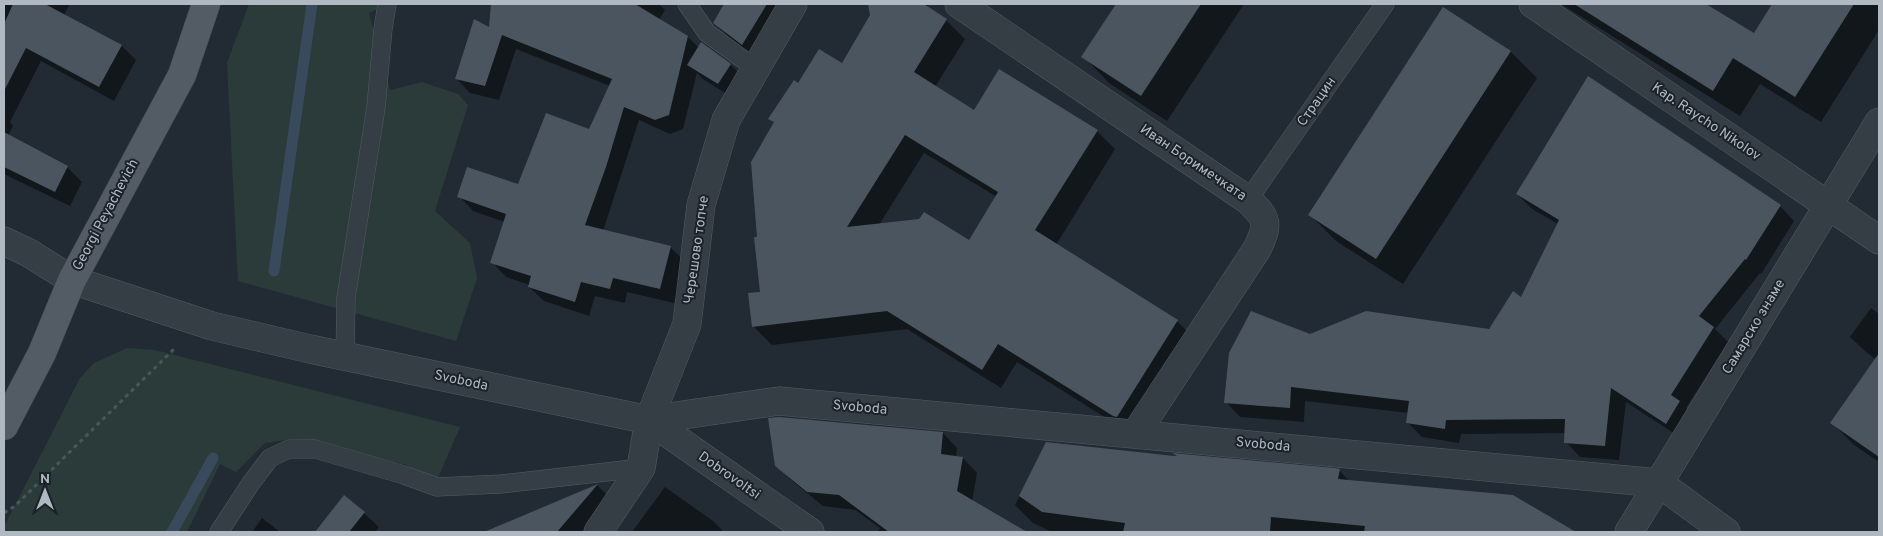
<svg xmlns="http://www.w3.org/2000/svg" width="1883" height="536" viewBox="0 0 1883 536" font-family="Overpass,sans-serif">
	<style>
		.green { fill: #2a3b3a }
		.shadow { fill: #0007; fill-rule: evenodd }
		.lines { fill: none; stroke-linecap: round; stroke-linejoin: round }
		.stream { stroke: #394a5c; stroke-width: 11 }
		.building { fill: #4b5560; fill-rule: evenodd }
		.lane-casing { stroke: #535b63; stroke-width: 19 }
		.street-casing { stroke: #535b63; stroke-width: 29 }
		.primary-casing { stroke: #3f464f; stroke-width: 29 }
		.path { stroke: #48585a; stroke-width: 3; stroke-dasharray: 4 4; stroke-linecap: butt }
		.lane { stroke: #353d45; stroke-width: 18 }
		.street { stroke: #353d45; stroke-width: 28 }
		.primary { stroke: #535c65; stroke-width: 28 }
		.labels { text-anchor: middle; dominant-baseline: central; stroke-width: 4; stroke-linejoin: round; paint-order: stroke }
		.street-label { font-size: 14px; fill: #b0b8c2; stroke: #1b222a }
	</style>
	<rect width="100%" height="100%" fill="#222b34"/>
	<path class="green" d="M 249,4 L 389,4 L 369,13 L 390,90 L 422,82 L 458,94 L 468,105 L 435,211 L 470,243 L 477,278 L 456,341 L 238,281 L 227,63 Z
		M 127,348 L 155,350 L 460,427 L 438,478 L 406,465 L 318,443 L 293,439 L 265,443 L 236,472 L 220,464 L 187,532 L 4,532 L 4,527 L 80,378 L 94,363 Z"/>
	<path class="shadow" d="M 4,4 L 70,4 L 64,15 L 122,46 L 136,60 L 114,101 L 41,61 L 10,122 L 13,126 L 8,136 L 67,167 L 82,182 L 70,206 L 4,174 Z
		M 492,4 L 659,4 L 665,10 L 659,20 L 688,37 L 699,48 L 730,64 L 745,79 L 733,98 L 703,79 L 697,73 L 683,129 L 670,134 L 639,120 L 603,231 L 670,247 L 685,261 L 674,303 L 627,292 L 625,303 L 595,296 L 589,316 L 544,301 L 529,287 L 530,285 L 506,277 L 492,262 L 505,222 L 473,211 L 459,196 L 519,186 L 590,131 L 610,86 L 516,49 L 499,100 L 470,93 L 456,78 L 490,29 Z
		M 726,4 L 801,4 L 757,59 L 729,37 L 714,22 Z
		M 869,4 L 929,4 L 927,7 L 946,20 L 965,39 L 935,87 L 974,111 L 1097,131 L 1115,149 L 1056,245 L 1177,321 L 1196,340 L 1133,435 L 1017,362 L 1001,388 L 907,329 L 772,345 L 753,326 L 761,293 L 759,238 L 775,123 L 770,118 L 799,85 L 842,65 L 872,16 ZM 924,153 L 997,197 L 969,242 L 920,221 L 879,225 Z
		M 1117,4 L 1244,4 L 1167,121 L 1109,83 L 1083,56 Z
		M 1561,4 L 1704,4 L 1754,35 L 1774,4 L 1879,4 L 1879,30 L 1821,122 L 1760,84 L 1740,116 Z
		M 1443,9 L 1511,52 L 1537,78 L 1403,284 L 1336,241 L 1310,215 Z
		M 1517,194 L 1780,206 L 1794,221 L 1761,274 L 1760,273 L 1715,329 L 1728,342 L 1686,408 L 1694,416 L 1681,438 L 1626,402 L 1619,460 L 1580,457 L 1566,442 L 1566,433 L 1461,434 L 1459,443 L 1422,437 L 1408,423 L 1409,413 L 1305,401 L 1304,422 L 1240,417 L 1226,402 L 1310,335 L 1490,330 L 1522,298 L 1558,224 L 1532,209 Z
		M 1871,308 L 1879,314 L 1879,362 L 1865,351 L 1850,337 Z
		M 1872,365 L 1879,370 L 1879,462 L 1854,445 L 1832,423 Z
		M 943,433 L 957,448 L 956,457 L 963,458 L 977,473 L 972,502 L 990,526 L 998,532 L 878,532 L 880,528 L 855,510 L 823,506 L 791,480 L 776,465 Z
		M 1046,444 L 1178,458 L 1176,455 L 1339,470 L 1350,482 L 1512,497 L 1573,532 L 1052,532 L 1033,523 L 1015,505 Z
		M 597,485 L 611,499 L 583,532 L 520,531 L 538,511 Z
		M 665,487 L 713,521 L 724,532 L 632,532 Z
		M 344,497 L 364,513 L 379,527 L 375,532 L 316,532 Z
		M 262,518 L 280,532 L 252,532 Z"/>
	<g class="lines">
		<path class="stream" d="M 274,271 L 312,4
			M 172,532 L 213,458"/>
	</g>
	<path class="building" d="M 13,4 L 45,4 L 122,45 L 99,87 L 26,48 L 4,91 L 4,24 Z
		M 491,4 L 635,4 L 688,36 L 669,115 L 655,120 L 624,107 L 606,167 L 585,225 L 671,246 L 660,289 L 613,278 L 610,289 L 581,282 L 575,302 L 528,287 L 531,276 L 490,263 L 506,214 L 457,197 L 467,167 L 518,184 L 546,113 L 589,129 L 612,79 L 502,35 L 485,86 L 455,79 L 474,19 L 489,27 Z
		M 724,4 L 767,4 L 742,45 L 713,23 Z
		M 868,4 L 924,4 L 947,19 L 914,72 L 974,110 L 999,69 L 1098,130 L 1035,230 L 1178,320 L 1117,417 L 1113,416 L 998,344 L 982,370 L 887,311 L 752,327 L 748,293 L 760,292 L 754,237 L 757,237 L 751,162 L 774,122 L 768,119 L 794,80 L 798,83 L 819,49 L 842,63 L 870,15 ZM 905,135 L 998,192 L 969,240 L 924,212 L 919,219 L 847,227 Z
		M 1116,4 L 1201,4 L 1141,96 L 1081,57 Z
		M 1574,4 L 1706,4 L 1754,33 L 1772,4 L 1854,4 L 1795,97 L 1733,58 L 1713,91 Z
		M 1443,7 L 1511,51 L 1376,259 L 1308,215 Z
		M 701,42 L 731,64 L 718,84 L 687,65 Z
		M 1588,76 L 1781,205 L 1746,260 L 1745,259 L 1699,316 L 1714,327 L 1671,395 L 1680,401 L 1666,424 L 1611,388 L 1605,446 L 1564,443 L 1565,419 L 1446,420 L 1445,429 L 1406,423 L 1409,401 L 1291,387 L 1290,408 L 1224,403 L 1229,353 L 1251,311 L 1310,334 L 1366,311 L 1489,329 L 1513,291 L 1521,297 L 1559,220 L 1516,194 Z
		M 4,132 L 68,166 L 55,192 L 4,167 Z
		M 1879,353 L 1879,457 L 1830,423 Z
		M 779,417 L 943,432 L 941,454 L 963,457 L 957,491 L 1027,532 L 889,532 L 839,495 L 807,492 L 775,466 L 768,418 Z
		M 1046,442 L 1174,456 L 1177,456 L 1172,453 L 1335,468 L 1340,469 L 1338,479 L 1513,495 L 1576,532 L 1364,532 L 1365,526 L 1271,517 L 1270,532 L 1123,532 L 1125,523 L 1042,512 L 1019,496 Z
		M 598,484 L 557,532 L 484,532 Z
		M 344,495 L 365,512 L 349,532 L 315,532 Z"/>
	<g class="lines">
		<g class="lane-casing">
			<path id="lane" d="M 687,4 L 707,33 L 755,68
				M 1248,200 L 1385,4
				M 345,356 L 346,298 L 376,107 L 383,29 L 387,4
				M 219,532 L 251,483 L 270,458 L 289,449 L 315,449 L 404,475 L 437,487 L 501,484 L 641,468"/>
		</g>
		<g class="street-casing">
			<path id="street" d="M 959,4 L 1248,200 C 1268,219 1269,224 1257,249 L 1136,433
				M 1533,4 L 1879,240
				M 4,241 L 29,253 L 72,280 L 212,326 L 310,349 L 649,420 L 779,401 L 1659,483 L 1726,532
				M 649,420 L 810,532
				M 598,532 L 641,468 L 649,420 L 687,324 L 701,205 L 726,120 L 793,4
				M 1629,532 L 1879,122"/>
		</g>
		<g class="primary-casing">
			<path id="primary" d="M 4,426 L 42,353 L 72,280 L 182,75 L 206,4"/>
		</g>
		<path class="path" d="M 4,513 L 15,506 L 176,347"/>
		<use href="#lane" class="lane"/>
		<use href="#street" class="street"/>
		<use href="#primary" class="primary"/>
	</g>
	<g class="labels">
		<g class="street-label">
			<text transform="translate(1317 102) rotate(-55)">Страцин</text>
			<text transform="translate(1706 122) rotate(34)">Kap. Raycho Nikolov</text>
			<text transform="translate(1193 163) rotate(34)">Иван Боримечката</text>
			<text transform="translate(106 215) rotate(-62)">Georgi Peyachevich</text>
			<text transform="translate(697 250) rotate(-82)">Черешово топче</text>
			<text transform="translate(1754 327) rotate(-59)">Самарско знаме</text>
			<text transform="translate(461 381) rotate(12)">Svoboda</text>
			<text transform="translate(860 408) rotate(5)">Svoboda</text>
			<text transform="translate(1263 445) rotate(5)">Svoboda</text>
			<text transform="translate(729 476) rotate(35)">Dobrovoltsi</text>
		</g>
	</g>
	<rect width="1883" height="536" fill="none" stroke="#b0b8c2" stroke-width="10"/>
	<g transform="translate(45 491)" stroke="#1b222a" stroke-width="4" paint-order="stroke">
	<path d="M0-4L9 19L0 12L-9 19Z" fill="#b0b8c2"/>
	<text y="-8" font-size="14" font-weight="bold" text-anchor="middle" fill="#b0b8c2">N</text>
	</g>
</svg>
